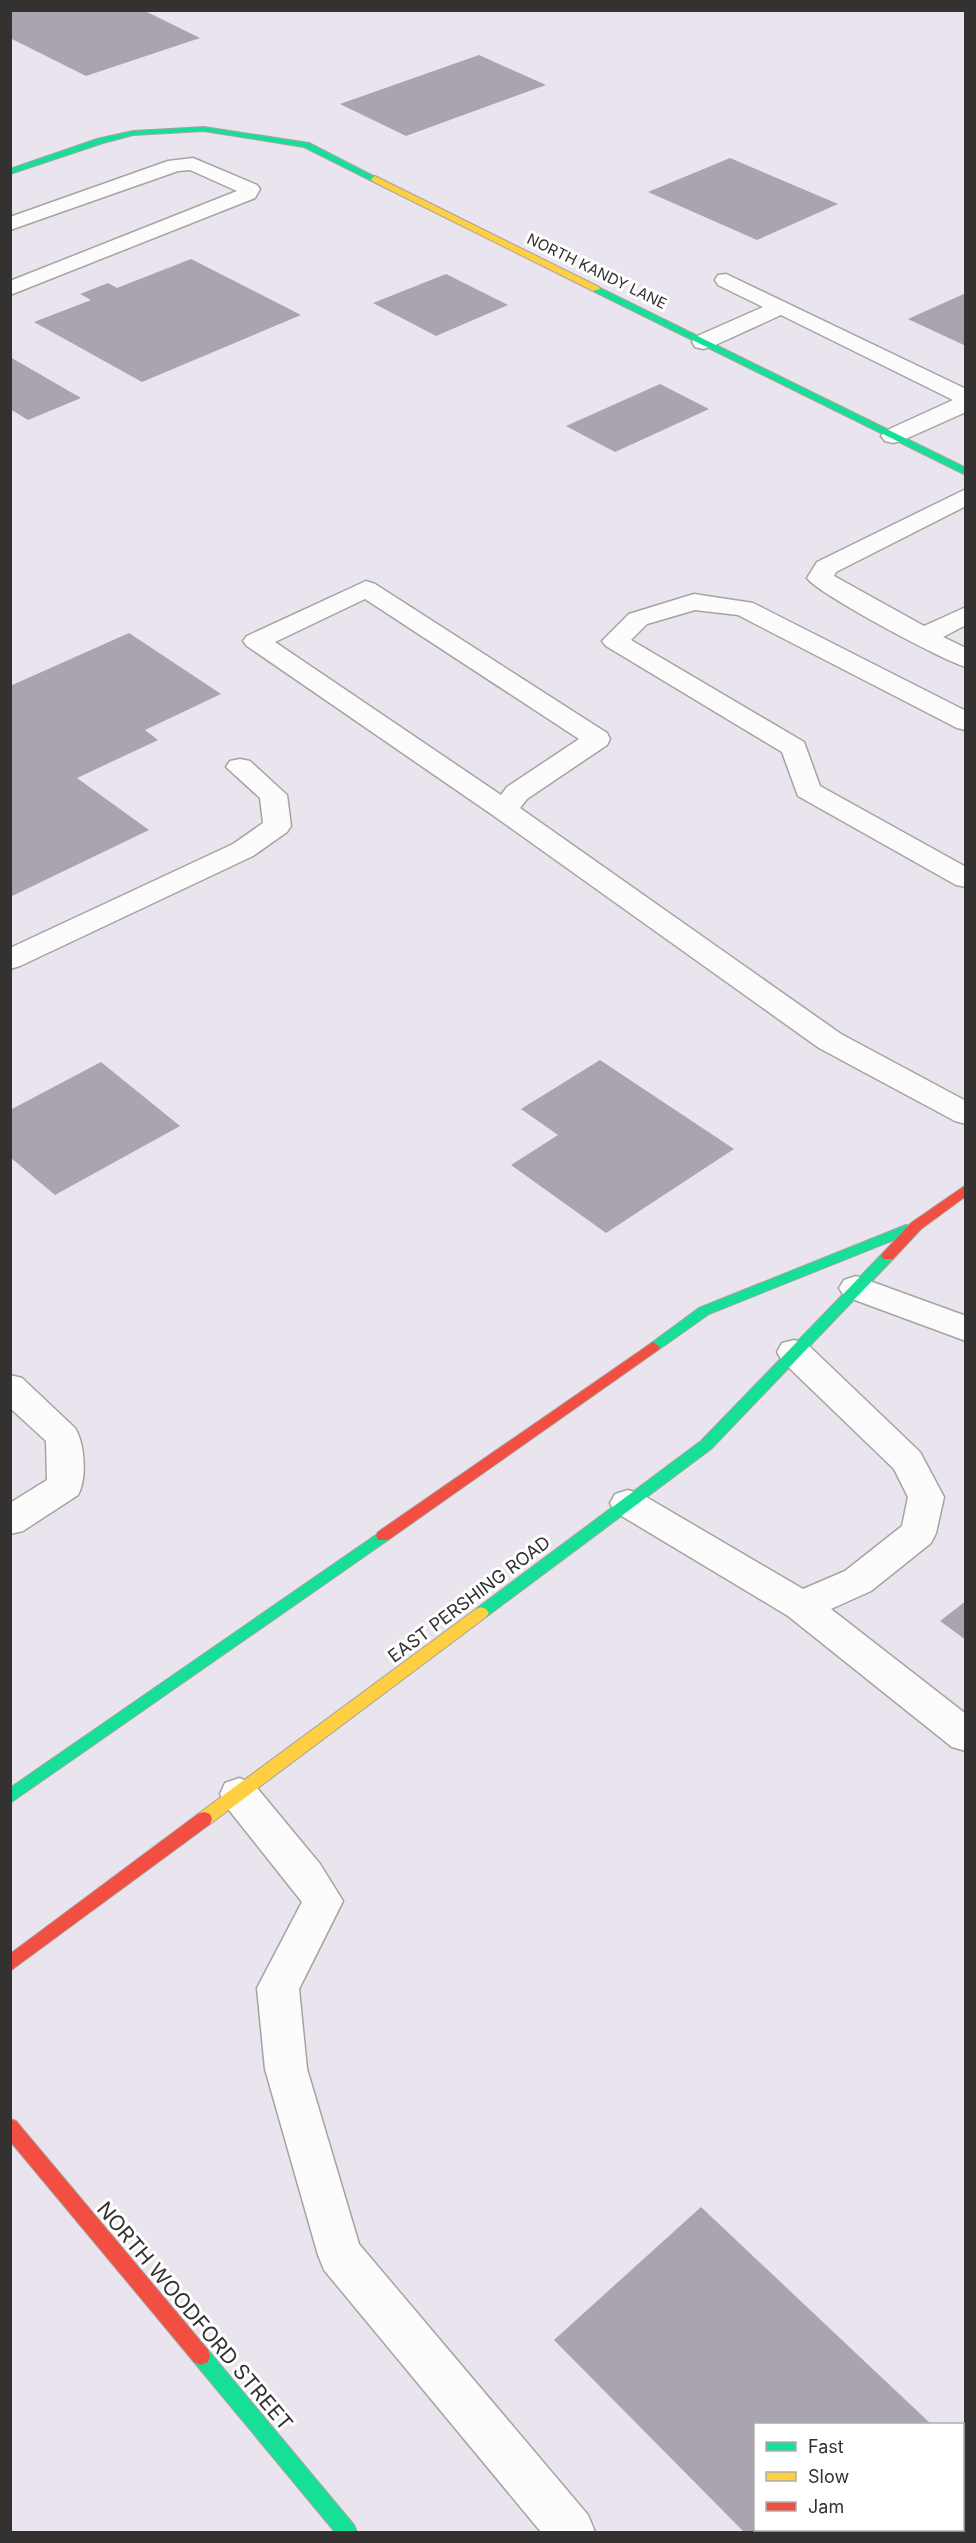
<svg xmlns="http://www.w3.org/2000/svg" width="976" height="2543" viewBox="0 0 976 2543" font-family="Inter,sans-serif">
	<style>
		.industrial { fill: #eae4ee; fill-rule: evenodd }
		.building { fill: #aaa4ae }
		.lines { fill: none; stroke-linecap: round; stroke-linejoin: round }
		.lane-casing { stroke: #a5a4a1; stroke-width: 3 }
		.street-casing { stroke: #a5a4a1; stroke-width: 3 }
		.fast-casing { stroke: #a5a4a1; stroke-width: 2 }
		.slow-casing { stroke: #a5a4a1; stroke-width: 2 }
		.jam-casing { stroke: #a5a4a1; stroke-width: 2 }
		.lane { fill: #fcfcfc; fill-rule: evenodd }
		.street { fill: #fcfcfc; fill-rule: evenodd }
		.fast { fill: #16e098; fill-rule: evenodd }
		.slow { fill: #ffcf43; fill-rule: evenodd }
		.jam { fill: #f24e42; fill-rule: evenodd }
		.labels { text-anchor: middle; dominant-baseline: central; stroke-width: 6; stroke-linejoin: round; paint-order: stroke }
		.far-street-label { font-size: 15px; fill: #333230; stroke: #fff }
		.street-label { font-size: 18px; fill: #333230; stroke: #fff }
		.near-street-label { font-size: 21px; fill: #333230; stroke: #fff }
	</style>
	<rect width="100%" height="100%" fill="#edece8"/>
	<path class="industrial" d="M 11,11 L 965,11 L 965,2532 L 11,2532 ZM 756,2424 L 962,2424 L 962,2530 L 756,2530 Z"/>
	<path class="building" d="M 10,10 L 143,10 L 200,38 L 86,76 L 10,38 Z
		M 479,55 L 546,85 L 406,136 L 340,104 Z
		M 730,158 L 838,204 L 757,240 L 648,192 Z
		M 191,259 L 301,315 L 142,382 L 34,322 L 91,300 L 80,294 L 108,283 L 117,288 Z
		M 446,274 L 508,305 L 436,336 L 373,303 Z
		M 966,293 L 966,346 L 908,319 Z
		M 10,357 L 81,398 L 28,420 L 10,409 Z
		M 660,384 L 709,409 L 615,452 L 566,426 Z
		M 129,633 L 221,694 L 145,730 L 158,740 L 77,778 L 149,830 L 10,897 L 10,686 Z
		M 600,1060 L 734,1149 L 606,1233 L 511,1165 L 558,1135 L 521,1109 Z
		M 101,1062 L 180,1126 L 55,1195 L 10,1157 L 10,1110 Z
		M 966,1601 L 966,1640 L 940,1621 Z
		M 701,2207 L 931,2424 L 756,2424 L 756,2530 L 962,2530 L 962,2454 L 966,2457 L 966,2532 L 744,2532 L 554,2340 Z"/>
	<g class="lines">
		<g class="lane-casing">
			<path id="lane" d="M 193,158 L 257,185 L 260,189 L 255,198 L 10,295 L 10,281 L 237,191 L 190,170 L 178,171 L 10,230 L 10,217 L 168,161 Z
				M 726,274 L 966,389 L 966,412 L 901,441 L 893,443 L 885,441 L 881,436 L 885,431 L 953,400 L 781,315 L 711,347 L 703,349 L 695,347 L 692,342 L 695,337 L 763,307 L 718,285 L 715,280 L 718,275 Z
				M 966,489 L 966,506 L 836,572 L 834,576 L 924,626 L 966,607 L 966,625 L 943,637 L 966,648 L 966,667 C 944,661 818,594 807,578 L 817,562 Z
				M 366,581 L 375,584 L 607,733 L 610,739 L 607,745 L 527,799 L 520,808 L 841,1034 L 966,1101 L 966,1124 L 955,1121 L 819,1048 L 494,816 L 247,646 L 243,641 L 247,636 ZM 365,599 L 579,739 L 507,787 L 501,795 L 275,642 Z
				M 694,594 L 753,603 L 966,711 L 966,730 L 957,728 L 738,615 L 695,610 L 647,624 L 631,640 L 804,742 L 820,786 L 966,867 L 966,887 L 956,885 L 798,796 L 782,752 L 606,646 L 602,641 L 629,614 Z
				M 240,759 L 250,761 L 287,795 L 291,826 L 287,832 L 253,856 L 20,966 L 10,969 L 10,948 L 233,844 L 263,823 L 260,798 L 226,767 L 230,761 Z
				M 856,1276 L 966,1316 L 966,1341 L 844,1296 L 839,1288 L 844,1280 Z
				M 794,1340 L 806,1343 L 920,1452 L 944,1497 L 936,1533 L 931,1543 L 871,1591 L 831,1609 L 966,1714 L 966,1751 L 952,1747 L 788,1616 L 615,1512 L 610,1503 L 615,1494 L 628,1490 L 641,1494 L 803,1589 L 845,1571 L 902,1526 L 908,1497 L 894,1469 L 782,1361 L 777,1352 L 782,1343 Z
				M 239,1778 L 253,1783 L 320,1864 L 343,1901 L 299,1989 L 307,2069 L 359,2244 L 588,2515 L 595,2532 L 541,2532 L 324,2270 L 318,2255 L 265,2069 L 257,1988 L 302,1902 L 225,1805 L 220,1794 L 225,1783 Z"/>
		</g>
		<g class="street-casing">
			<path id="street" d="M 10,1375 L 22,1378 L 75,1428 C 85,1444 87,1479 78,1495 L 23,1531 L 10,1534 L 10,1503 L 47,1480 L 46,1441 L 10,1408 Z"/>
		</g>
		<g class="fast-casing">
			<path id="fast" d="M 204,127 L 309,143 L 379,179 L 372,181 L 304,147 L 204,131 L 133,135 L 103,143 L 10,174 L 10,169 L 97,139 L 133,131 Z
				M 596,286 L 966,468 L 966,475 L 593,291 L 593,287 Z
				M 906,1225 L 911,1227 L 913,1230 L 911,1233 L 709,1314 L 658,1350 L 648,1350 L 646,1347 L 699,1308 Z
				M 888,1251 L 893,1253 L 895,1256 L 893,1259 L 711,1449 L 486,1617 L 481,1619 L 476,1617 L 473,1613 L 476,1609 L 701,1441 L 883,1253 Z
				M 383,1530 L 388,1532 L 390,1536 L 388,1540 L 10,1803 L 10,1788 Z
				M 201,2347 L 208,2350 L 354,2525 L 357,2532 L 335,2532 L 194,2362 L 192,2356 L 194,2350 Z"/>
		</g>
		<g class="slow-casing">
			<path id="slow" d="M 375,176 L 599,287 L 600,289 L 593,291 L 372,181 L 371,179 Z
				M 481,1607 L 486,1609 L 489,1613 L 486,1617 L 210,1824 L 204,1826 L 198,1824 L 196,1819 L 198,1814 L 476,1609 Z"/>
		</g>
		<g class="jam-casing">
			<path id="jam" d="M 966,1185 L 966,1196 L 921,1229 L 893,1259 L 883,1259 L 881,1256 L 883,1253 L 911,1223 Z
				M 653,1342 L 660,1347 L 658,1350 L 388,1540 L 378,1540 L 376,1536 L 378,1532 Z
				M 204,1812 L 210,1814 L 212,1819 L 210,1824 L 10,1971 L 10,1954 L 198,1814 Z
				M 10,2119 L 16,2121 L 208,2350 L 210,2356 L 208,2362 L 201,2365 L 194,2362 L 10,2141 Z"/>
		</g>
		<use href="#lane" class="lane"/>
		<use href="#street" class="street"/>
		<use href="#fast" class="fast"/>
		<use href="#slow" class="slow"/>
		<use href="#jam" class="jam"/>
	</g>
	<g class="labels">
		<g class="far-street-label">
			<text transform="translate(597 271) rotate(26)">NORTH KANDY LANE</text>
		</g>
		<g class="street-label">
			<text transform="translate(469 1599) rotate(-37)">EAST PERSHING ROAD</text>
		</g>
		<g class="near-street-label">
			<text transform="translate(195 2316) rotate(50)">NORTH WOODFORD STREET</text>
		</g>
	</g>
	<rect width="976" height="2543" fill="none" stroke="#333230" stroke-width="24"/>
	<rect x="754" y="2423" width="210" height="108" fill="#ffffff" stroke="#adadac" stroke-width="1.5"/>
	<rect x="766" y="2442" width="30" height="9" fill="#16e098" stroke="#adadac" stroke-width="1.5"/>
	<text x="808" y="2453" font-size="18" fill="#333230">Fast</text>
	<rect x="766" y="2472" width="30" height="9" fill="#ffcf43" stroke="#adadac" stroke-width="1.5"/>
	<text x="808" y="2483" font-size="18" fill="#333230">Slow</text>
	<rect x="766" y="2502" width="30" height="9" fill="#f24e42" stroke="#adadac" stroke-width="1.5"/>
	<text x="808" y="2513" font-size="18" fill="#333230">Jam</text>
</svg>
